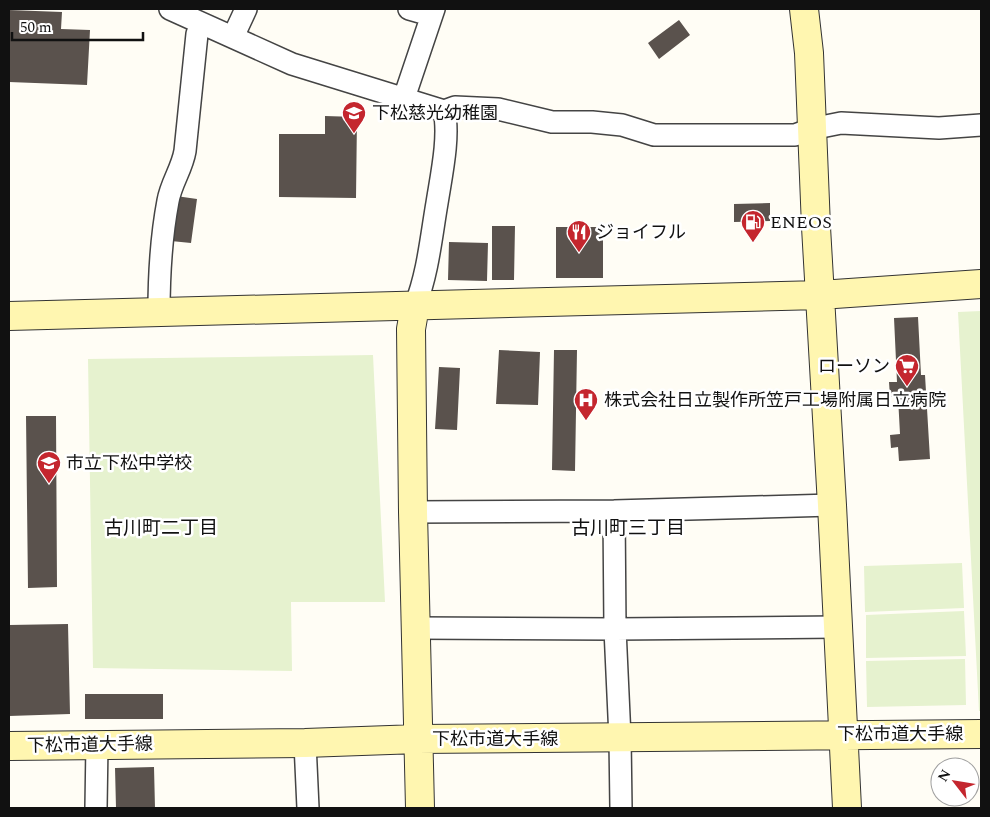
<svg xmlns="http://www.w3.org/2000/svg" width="990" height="817" viewBox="0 0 990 817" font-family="Spectral,'Noto Sans JP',serif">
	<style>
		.pitch { fill: #e6f2cf }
		.building { fill: #5a524d }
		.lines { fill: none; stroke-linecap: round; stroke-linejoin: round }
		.street-casing { stroke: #444; stroke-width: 24 }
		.secondary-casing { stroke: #333; stroke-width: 30 }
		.street { stroke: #fff; stroke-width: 21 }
		.secondary { stroke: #fff6b0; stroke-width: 28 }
		.labels { text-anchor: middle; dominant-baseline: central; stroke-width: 5; stroke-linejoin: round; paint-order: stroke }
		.poi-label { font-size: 18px; fill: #111; stroke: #fff; text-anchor: start }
		.street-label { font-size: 18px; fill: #111; stroke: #fff }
		.neighbourhood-label { font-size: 19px; fill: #111; stroke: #fff }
	</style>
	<rect width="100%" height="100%" fill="#fffdf5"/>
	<path class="pitch" d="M 981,311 L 981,711 L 979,711 L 958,312 Z
		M 373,355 L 385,602 L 291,602 L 292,671 L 93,668 L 88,359 Z
		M 962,563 L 964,608 L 865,612 L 864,566 Z
		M 964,611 L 966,656 L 866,658 L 866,615 Z
		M 965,659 L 966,705 L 867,707 L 866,661 Z"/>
	<path class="building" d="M 9,10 L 62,12 L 61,29 L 90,30 L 87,85 L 9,82 Z
		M 679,20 L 690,35 L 659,59 L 648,43 Z
		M 325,116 L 357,117 L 356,198 L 279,197 L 279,134 L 325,134 Z
		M 176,196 L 197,199 L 191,243 L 171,241 Z
		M 770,203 L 770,221 L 734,222 L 734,204 Z
		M 492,226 L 515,226 L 514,280 L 492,280 Z
		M 556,227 L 603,227 L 603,278 L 556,278 Z
		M 449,242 L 488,243 L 487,281 L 448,280 Z
		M 918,317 L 921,375 L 925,375 L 930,459 L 899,461 L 898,447 L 891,448 L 890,435 L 900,434 L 898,397 L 890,397 L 889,382 L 897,382 L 894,318 Z
		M 499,350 L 540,352 L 538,405 L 496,404 Z
		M 554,350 L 577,350 L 575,471 L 552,470 Z
		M 439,367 L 460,368 L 457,430 L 435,429 Z
		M 26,416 L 56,416 L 57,587 L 28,588 Z
		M 68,624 L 70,714 L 9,716 L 9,625 Z
		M 85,694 L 163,694 L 163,719 L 85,719 Z
		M 154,767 L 155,808 L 116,808 L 115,768 Z"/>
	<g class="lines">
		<g class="street-casing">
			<path id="street" d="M 170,9 L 292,64 L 444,111 L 455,107 L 498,109 L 552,122 L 592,122 L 622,125 L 654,135 L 795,135 L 811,129 L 841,123 L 939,128 L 981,125
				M 409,9 L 430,15
				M 233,37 L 246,9
				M 404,98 L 434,9
				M 415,306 C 428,273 431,238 437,203 C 441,177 450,136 444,111
				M 159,312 C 159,275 161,238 168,201 C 171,183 182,169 185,151 L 197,34 L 201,23
				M 614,511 L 615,629 L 620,738 L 621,808
				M 413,512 L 614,511 L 832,505
				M 415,628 L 615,629 L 838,627
				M 305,743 L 308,808
				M 96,808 L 97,744"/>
		</g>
		<g class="secondary-casing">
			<path id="secondary" d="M 804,9 L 809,53 L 816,227 L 832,505 L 847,808
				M 415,306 L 411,329 L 413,512 L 420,808
				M 9,316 L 820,295 L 981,284
				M 9,746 L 305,743 L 418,739 L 981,734"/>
		</g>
		<use href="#street" class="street"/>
		<use href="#secondary" class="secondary"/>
	</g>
	<defs>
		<g id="school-pin" transform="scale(1.25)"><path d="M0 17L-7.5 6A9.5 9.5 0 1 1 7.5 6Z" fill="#c4262e" stroke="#fff"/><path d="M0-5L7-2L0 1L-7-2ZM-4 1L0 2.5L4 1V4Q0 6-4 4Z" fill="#fff"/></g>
		<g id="fuel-pin" transform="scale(1.25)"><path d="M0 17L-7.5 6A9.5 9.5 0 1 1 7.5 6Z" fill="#c4262e" stroke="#fff"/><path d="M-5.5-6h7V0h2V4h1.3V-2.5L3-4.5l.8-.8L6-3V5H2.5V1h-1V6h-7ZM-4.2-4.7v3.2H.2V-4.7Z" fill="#fff"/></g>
		<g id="restaurant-pin" transform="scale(1.25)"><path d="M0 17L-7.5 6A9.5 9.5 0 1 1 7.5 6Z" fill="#c4262e" stroke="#fff"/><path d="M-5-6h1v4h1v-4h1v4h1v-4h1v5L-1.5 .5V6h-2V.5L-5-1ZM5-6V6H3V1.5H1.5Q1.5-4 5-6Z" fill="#fff"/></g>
		<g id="supermarket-pin" transform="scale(1.25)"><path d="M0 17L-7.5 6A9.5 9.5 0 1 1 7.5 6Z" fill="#c4262e" stroke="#fff"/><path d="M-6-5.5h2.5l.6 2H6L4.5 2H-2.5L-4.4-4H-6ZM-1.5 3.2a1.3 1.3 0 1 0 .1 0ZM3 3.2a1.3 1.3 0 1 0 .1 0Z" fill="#fff"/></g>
		<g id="hospital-pin" transform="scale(1.25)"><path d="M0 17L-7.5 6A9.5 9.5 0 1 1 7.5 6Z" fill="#c4262e" stroke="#fff"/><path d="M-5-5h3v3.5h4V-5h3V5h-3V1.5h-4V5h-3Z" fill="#fff"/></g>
	</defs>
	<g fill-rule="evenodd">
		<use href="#school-pin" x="354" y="113"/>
		<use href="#fuel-pin" x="753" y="222"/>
		<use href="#restaurant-pin" x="579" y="232"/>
		<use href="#supermarket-pin" x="907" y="366"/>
		<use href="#hospital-pin" x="586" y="400"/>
		<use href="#school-pin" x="49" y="463"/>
	</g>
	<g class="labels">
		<g class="poi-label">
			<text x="372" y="113">下松慈光幼稚園</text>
			<text x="770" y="222">ENEOS</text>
			<text x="596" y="232">ジョイフル</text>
			<text x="890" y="366" text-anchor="end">ローソン</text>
			<text x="604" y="400">株式会社日立製作所笠戸工場附属日立病院</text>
			<text x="66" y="463">市立下松中学校</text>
		</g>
		<g class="street-label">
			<text x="900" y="734">下松市道大手線</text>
			<text x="495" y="739">下松市道大手線</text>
			<text transform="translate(90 745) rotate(-1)">下松市道大手線</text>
		</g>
		<g class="neighbourhood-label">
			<text x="161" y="528">古川町二丁目</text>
			<text x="628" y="528">古川町三丁目</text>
		</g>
	</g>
	<rect width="990" height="817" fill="none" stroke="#111111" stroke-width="20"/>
	<g transform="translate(955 782) rotate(301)"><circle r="24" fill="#ffffff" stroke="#a0a0a0"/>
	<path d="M0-4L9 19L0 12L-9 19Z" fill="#c4262e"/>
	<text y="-8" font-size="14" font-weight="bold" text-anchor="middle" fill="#111111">N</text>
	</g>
	<path d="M12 32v8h131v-8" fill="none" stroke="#111111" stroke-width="2.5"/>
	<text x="20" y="32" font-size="15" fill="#111111" stroke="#ffffff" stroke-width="4" paint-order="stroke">50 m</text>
</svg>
